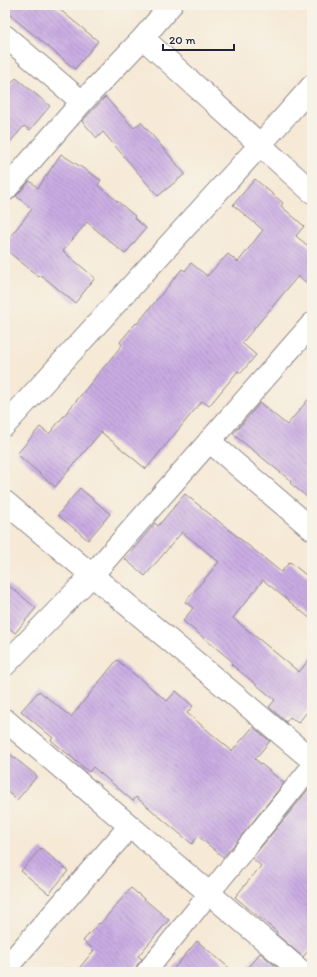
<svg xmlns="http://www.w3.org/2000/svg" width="317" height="977" viewBox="0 0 317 977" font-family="Itim,sans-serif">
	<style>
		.building { fill: url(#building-back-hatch) }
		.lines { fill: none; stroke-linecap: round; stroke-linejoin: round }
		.pedestrian-casing { stroke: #8c8688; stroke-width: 22 }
		.minor-casing { stroke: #8c8688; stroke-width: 24 }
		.tertiary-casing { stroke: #8c8688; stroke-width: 24 }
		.pedestrian { stroke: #fff; stroke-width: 20 }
		.minor { stroke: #fff; stroke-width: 22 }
		.tertiary { stroke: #fff; stroke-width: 22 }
	</style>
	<defs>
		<pattern id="building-back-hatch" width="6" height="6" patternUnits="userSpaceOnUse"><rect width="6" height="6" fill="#c9ace3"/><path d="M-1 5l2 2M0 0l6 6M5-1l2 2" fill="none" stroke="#a38cb9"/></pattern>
	</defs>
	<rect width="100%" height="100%" fill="#f7f3e8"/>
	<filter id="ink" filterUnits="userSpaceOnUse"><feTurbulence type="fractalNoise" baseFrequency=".025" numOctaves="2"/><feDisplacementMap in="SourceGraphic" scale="8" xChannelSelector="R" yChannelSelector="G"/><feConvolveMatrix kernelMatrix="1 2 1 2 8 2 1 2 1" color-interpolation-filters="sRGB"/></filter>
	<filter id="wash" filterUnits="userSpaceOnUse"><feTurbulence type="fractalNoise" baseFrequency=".012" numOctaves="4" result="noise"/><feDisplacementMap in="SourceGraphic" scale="16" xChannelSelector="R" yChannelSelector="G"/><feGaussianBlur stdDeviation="0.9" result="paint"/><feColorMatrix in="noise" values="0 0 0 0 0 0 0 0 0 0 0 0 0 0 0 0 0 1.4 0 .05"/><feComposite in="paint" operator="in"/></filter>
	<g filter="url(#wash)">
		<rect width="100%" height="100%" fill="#f6e9d6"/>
		<g id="blocks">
			<path class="building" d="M 5,5 L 54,5 L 98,41 L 75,69 L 5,11 Z
				M 16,78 L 50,106 L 30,130 L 24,126 L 5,148 L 5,91 Z
				M 105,97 L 134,128 L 141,122 L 185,174 L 158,196 L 103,132 L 97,138 L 82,121 Z
				M 61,154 L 101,180 L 98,185 L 135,216 L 134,218 L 146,228 L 125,254 L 87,222 L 63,251 L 95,278 L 75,303 L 41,275 L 39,277 L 5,249 L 5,243 L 32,209 L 16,196 L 30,181 L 38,188 Z
				M 255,179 L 283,203 L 281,206 L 304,226 L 296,236 L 312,249 L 312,287 L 298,276 L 242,343 L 256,355 L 241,373 L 238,371 L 209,406 L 202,401 L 146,469 L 101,432 L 55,487 L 17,454 L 40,427 L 49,434 L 122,345 L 120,342 L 136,323 L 137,324 L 182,269 L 185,271 L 191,263 L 207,276 L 228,254 L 238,262 L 263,230 L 233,205 Z
				M 312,395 L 312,501 L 290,483 L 291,481 L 233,434 L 260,403 L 287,425 Z
				M 80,488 L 110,514 L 88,540 L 58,515 Z
				M 185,494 L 281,572 L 290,562 L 312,580 L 312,620 L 263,580 L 233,618 L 299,672 L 312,656 L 312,706 L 298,723 L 290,717 L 286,722 L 269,707 L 275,700 L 231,664 L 233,662 L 183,621 L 193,608 L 185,602 L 219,562 L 182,532 L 145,576 L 125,559 L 155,523 L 158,526 Z
				M 5,582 L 36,608 L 15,633 L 5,624 Z
				M 117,660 L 167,701 L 176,691 L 193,706 L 187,713 L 232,751 L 253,727 L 270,741 L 255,759 L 284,783 L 235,844 L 223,857 L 198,836 L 192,844 L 136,797 L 133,801 L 93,767 L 89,772 L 51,740 L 53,738 L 21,711 L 39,691 L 71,717 Z
				M 5,750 L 37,776 L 17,800 L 5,790 Z
				M 312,785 L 312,946 L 303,957 L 276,934 L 277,932 L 235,897 L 261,866 L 252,858 Z
				M 41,848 L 68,871 L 49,894 L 21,871 Z
				M 131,888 L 169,920 L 138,956 L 142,959 L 137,965 L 135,972 L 76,972 L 94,950 L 83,941 L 99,923 L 100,924 Z
				M 197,941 L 234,972 L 171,972 Z
				M 260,953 L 283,972 L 244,972 Z"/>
		</g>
	</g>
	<g filter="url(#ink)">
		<use href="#blocks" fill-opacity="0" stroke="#8c8688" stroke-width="1"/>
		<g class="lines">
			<g class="pedestrian-casing">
				<path id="pedestrian" d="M 146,972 L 312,766"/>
			</g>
			<g class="minor-casing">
				<path id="minor" d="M 5,36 L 82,102
					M 143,38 L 312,192
					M 5,190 L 82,102 L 143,38 L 171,5
					M 209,441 L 312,529
					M 5,502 L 312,760
					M 5,665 L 92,575 L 312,324
					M 5,720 L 302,972
					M 5,969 L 130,826"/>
			</g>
			<g class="tertiary-casing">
				<path id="tertiary" d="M 5,425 L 260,145 L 312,86"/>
			</g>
			<use href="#pedestrian" class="pedestrian"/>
			<use href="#minor" class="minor"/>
			<use href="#tertiary" class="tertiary"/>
		</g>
	</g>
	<rect width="317" height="977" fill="none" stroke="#f7f3e8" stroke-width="20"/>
	<path d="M163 44v6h71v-6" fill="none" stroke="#22223b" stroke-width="2"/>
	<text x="169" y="44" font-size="12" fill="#22223b" stroke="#f7f3e8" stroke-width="3" paint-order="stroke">20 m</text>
</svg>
